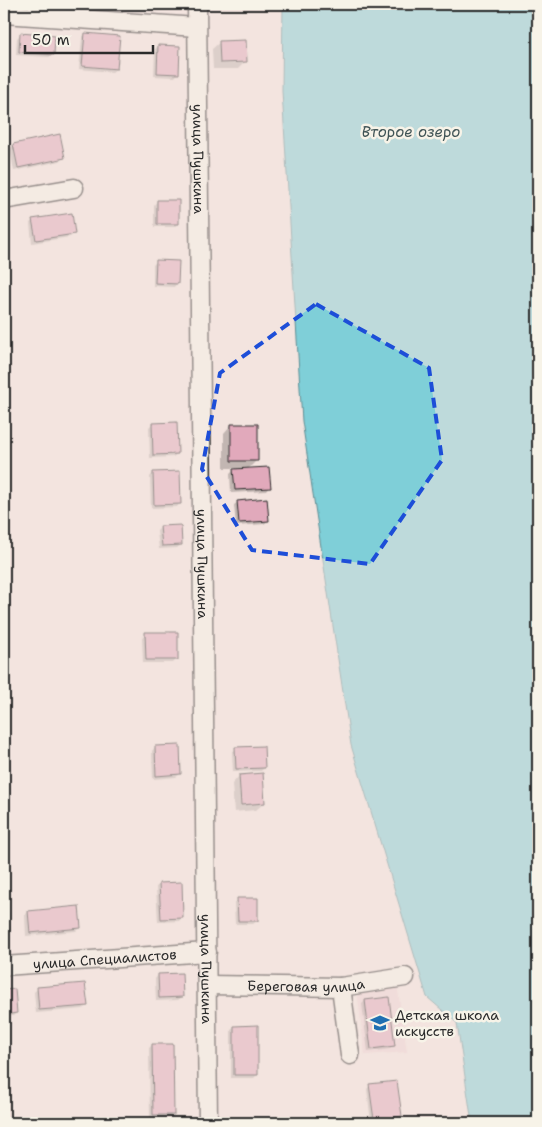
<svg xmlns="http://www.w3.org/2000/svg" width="542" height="1127" viewBox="0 0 542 1127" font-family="'Shantell Sans',sans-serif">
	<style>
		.built { fill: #eed2d4 }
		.water { fill: #7fcfd8; stroke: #5d8d93 }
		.shadow { fill: #0003 }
		.building { fill: #e1a9bb; stroke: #2b2b2b }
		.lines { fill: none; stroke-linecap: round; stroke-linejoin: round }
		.street-casing { stroke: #2b2b2b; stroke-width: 21 }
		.street { stroke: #f7f3e8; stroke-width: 18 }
		.marked { fill: none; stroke: #1d4ed8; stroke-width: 4; stroke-dasharray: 10 6; stroke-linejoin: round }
		.labels { text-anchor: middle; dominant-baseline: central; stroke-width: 5; stroke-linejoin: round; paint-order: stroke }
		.street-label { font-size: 14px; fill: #2b2b2b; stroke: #f7f3e8 }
		.poi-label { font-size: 14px; fill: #2b2b2b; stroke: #f7f3e8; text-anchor: start }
		.water-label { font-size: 15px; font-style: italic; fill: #405456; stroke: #f7f3e8 }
	</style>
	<rect width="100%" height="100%" fill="#f3e4df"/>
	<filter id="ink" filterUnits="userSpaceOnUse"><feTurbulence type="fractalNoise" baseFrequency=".02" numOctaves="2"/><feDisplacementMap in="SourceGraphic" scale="10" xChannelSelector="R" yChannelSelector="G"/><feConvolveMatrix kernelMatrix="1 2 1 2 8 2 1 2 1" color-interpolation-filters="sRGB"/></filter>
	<g filter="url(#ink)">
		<path class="built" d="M 397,984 L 407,1052 L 365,1055 L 357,990 Z"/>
		<path class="water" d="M 283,4 L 538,4 L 538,1123 L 472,1123 L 457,1023 L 427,997 L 351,745 L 302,421 L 282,91 Z"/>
		<path class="shadow" d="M 85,34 L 116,69 L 112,72 L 79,69 L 82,38 Z
			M 20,35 L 53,54 L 49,57 L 16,55 L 17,38 Z
			M 220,42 L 246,61 L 238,69 L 213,69 L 212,49 Z
			M 159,46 L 178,73 L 175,77 L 154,76 L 155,49 Z
			M 59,136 L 63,157 L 60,161 L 14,171 L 10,149 L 13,145 Z
			M 157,201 L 178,224 L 174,227 L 154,227 L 154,205 Z
			M 33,220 L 74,234 L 70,237 L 32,243 L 30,223 Z
			M 157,261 L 177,283 L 174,287 L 153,286 L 153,265 Z
			M 152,424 L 177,454 L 173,457 L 150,458 L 149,427 Z
			M 231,425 L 257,460 L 248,469 L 269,487 L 266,491 L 231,493 L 230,474 L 236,468 L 224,468 L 224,433 Z
			M 153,473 L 180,503 L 177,507 L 151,508 L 150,477 Z
			M 238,502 L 268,521 L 264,524 L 236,526 L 234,505 Z
			M 161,527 L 181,545 L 177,548 L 159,549 L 157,531 Z
			M 146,634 L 177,659 L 173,663 L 143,663 L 142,637 Z
			M 155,747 L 180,774 L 176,777 L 153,779 L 152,751 Z
			M 236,749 L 264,768 L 261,771 L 233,772 L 232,752 Z
			M 262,775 L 264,803 L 256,810 L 234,812 L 232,784 L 239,776 Z
			M 160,884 L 182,917 L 179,921 L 158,922 L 156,887 Z
			M 238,900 L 257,921 L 253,924 L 235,924 L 234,903 Z
			M 28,912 L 79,928 L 76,931 L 26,936 L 25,915 Z
			M 158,975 L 182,997 L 178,1000 L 156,1001 L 155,979 Z
			M 37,989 L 87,1005 L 83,1009 L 36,1013 L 34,992 Z
			M 14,990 L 16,1013 L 13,1016 L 4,1017 L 4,991 Z
			M 365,1001 L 394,1046 L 390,1049 L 368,1052 L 362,1004 Z
			M 234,1027 L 257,1075 L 254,1078 L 231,1078 L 231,1030 Z
			M 152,1045 L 172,1114 L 169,1117 L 150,1118 L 149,1048 Z
			M 370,1085 L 400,1116 L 397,1119 L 371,1122 L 367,1089 Z"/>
		<path class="building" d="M 20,33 L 55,36 L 54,55 L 19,52 Z
			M 85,33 L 120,36 L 117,69 L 82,66 Z
			M 246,40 L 247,62 L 220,63 L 219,41 Z
			M 158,45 L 180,46 L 179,74 L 157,73 Z
			M 60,134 L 65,158 L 18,168 L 13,144 Z
			M 157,200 L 179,200 L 179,224 L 157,224 Z
			M 72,213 L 75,234 L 36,240 L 32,219 Z
			M 156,260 L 179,261 L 178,284 L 155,283 Z
			M 177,422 L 178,454 L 153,455 L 152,423 Z
			M 231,424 L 258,424 L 258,461 L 231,461 Z
			M 269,467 L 271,488 L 235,490 L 233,469 Z
			M 180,471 L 181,504 L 154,505 L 153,472 Z
			M 267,498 L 269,521 L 239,523 L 237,501 Z
			M 181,525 L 182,545 L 162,546 L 160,526 Z
			M 145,632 L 178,632 L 178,660 L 146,660 Z
			M 180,745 L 181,774 L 156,776 L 155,746 Z
			M 264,746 L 265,768 L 236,769 L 235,747 Z
			M 263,773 L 265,803 L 241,805 L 239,775 Z
			M 182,882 L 183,918 L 161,919 L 159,883 Z
			M 237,898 L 258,898 L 258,921 L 238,921 Z
			M 79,906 L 81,928 L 30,933 L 28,911 Z
			M 4,913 L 8,913 L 9,936 L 4,936 Z
			M 182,973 L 183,997 L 159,998 L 158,974 Z
			M 85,983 L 88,1006 L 39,1010 L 37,987 Z
			M 15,989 L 17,1013 L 4,1015 L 4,990 Z
			M 389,997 L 395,1046 L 371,1049 L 365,1000 Z
			M 258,1025 L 258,1075 L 234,1075 L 234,1026 Z
			M 152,1044 L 173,1044 L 174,1115 L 153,1115 Z
			M 397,1081 L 402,1116 L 374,1120 L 369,1084 Z"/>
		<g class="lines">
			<g class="street-casing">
				<g id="street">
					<path id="s1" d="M 197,4 L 208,1123"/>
					<path d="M 4,14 L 197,27"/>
					<path d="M 4,200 L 74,188"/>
					<path id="s2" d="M 4,966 L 207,952"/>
					<path id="s3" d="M 207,985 L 341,987 L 405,977"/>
					<path d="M 341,987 L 350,1055"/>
				</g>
			</g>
			<use href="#street" class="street"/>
		</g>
	</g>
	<path d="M0 0H542V1127H0ZM 316,304 L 429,368 L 442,460 L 370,564 L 252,550 L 202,469 L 220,373 Z" fill="#f3e4df" fill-opacity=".55" fill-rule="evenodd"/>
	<path class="marked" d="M 316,304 L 429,368 L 442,460 L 370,564 L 252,550 L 202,469 L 220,373 Z"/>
	<defs>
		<g id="school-bare" transform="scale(1.5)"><path d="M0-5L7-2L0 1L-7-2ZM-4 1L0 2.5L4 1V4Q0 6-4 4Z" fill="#1f6fb2" stroke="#f7f3e8" stroke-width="2.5" paint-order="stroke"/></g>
	</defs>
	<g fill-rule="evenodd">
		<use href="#school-bare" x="380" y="1023"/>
	</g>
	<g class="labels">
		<g class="street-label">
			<text stroke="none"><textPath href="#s1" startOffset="155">улица Пушкина</textPath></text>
			<text stroke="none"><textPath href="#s1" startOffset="560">улица Пушкина</textPath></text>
			<text stroke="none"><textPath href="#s2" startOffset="101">улица Специалистов</textPath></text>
			<text stroke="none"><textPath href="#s1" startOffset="965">улица Пушкина</textPath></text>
			<text stroke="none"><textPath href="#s3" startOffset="99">Береговая улица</textPath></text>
		</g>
		<g class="poi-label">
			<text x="395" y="1015">Детская школа<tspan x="395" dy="16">искусств</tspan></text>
		</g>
		<g class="water-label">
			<text x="411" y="132">Второе озеро</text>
		</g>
	</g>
	<rect width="542" height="1127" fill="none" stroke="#f7f3e8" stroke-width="20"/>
	<rect x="10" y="10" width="522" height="1107" fill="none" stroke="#2b2b2b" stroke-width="2" filter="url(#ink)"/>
	<path d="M25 45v8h128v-8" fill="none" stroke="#2b2b2b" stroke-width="2.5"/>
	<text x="32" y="45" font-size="15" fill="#2b2b2b" stroke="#f7f3e8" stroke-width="4" paint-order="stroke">50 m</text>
</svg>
